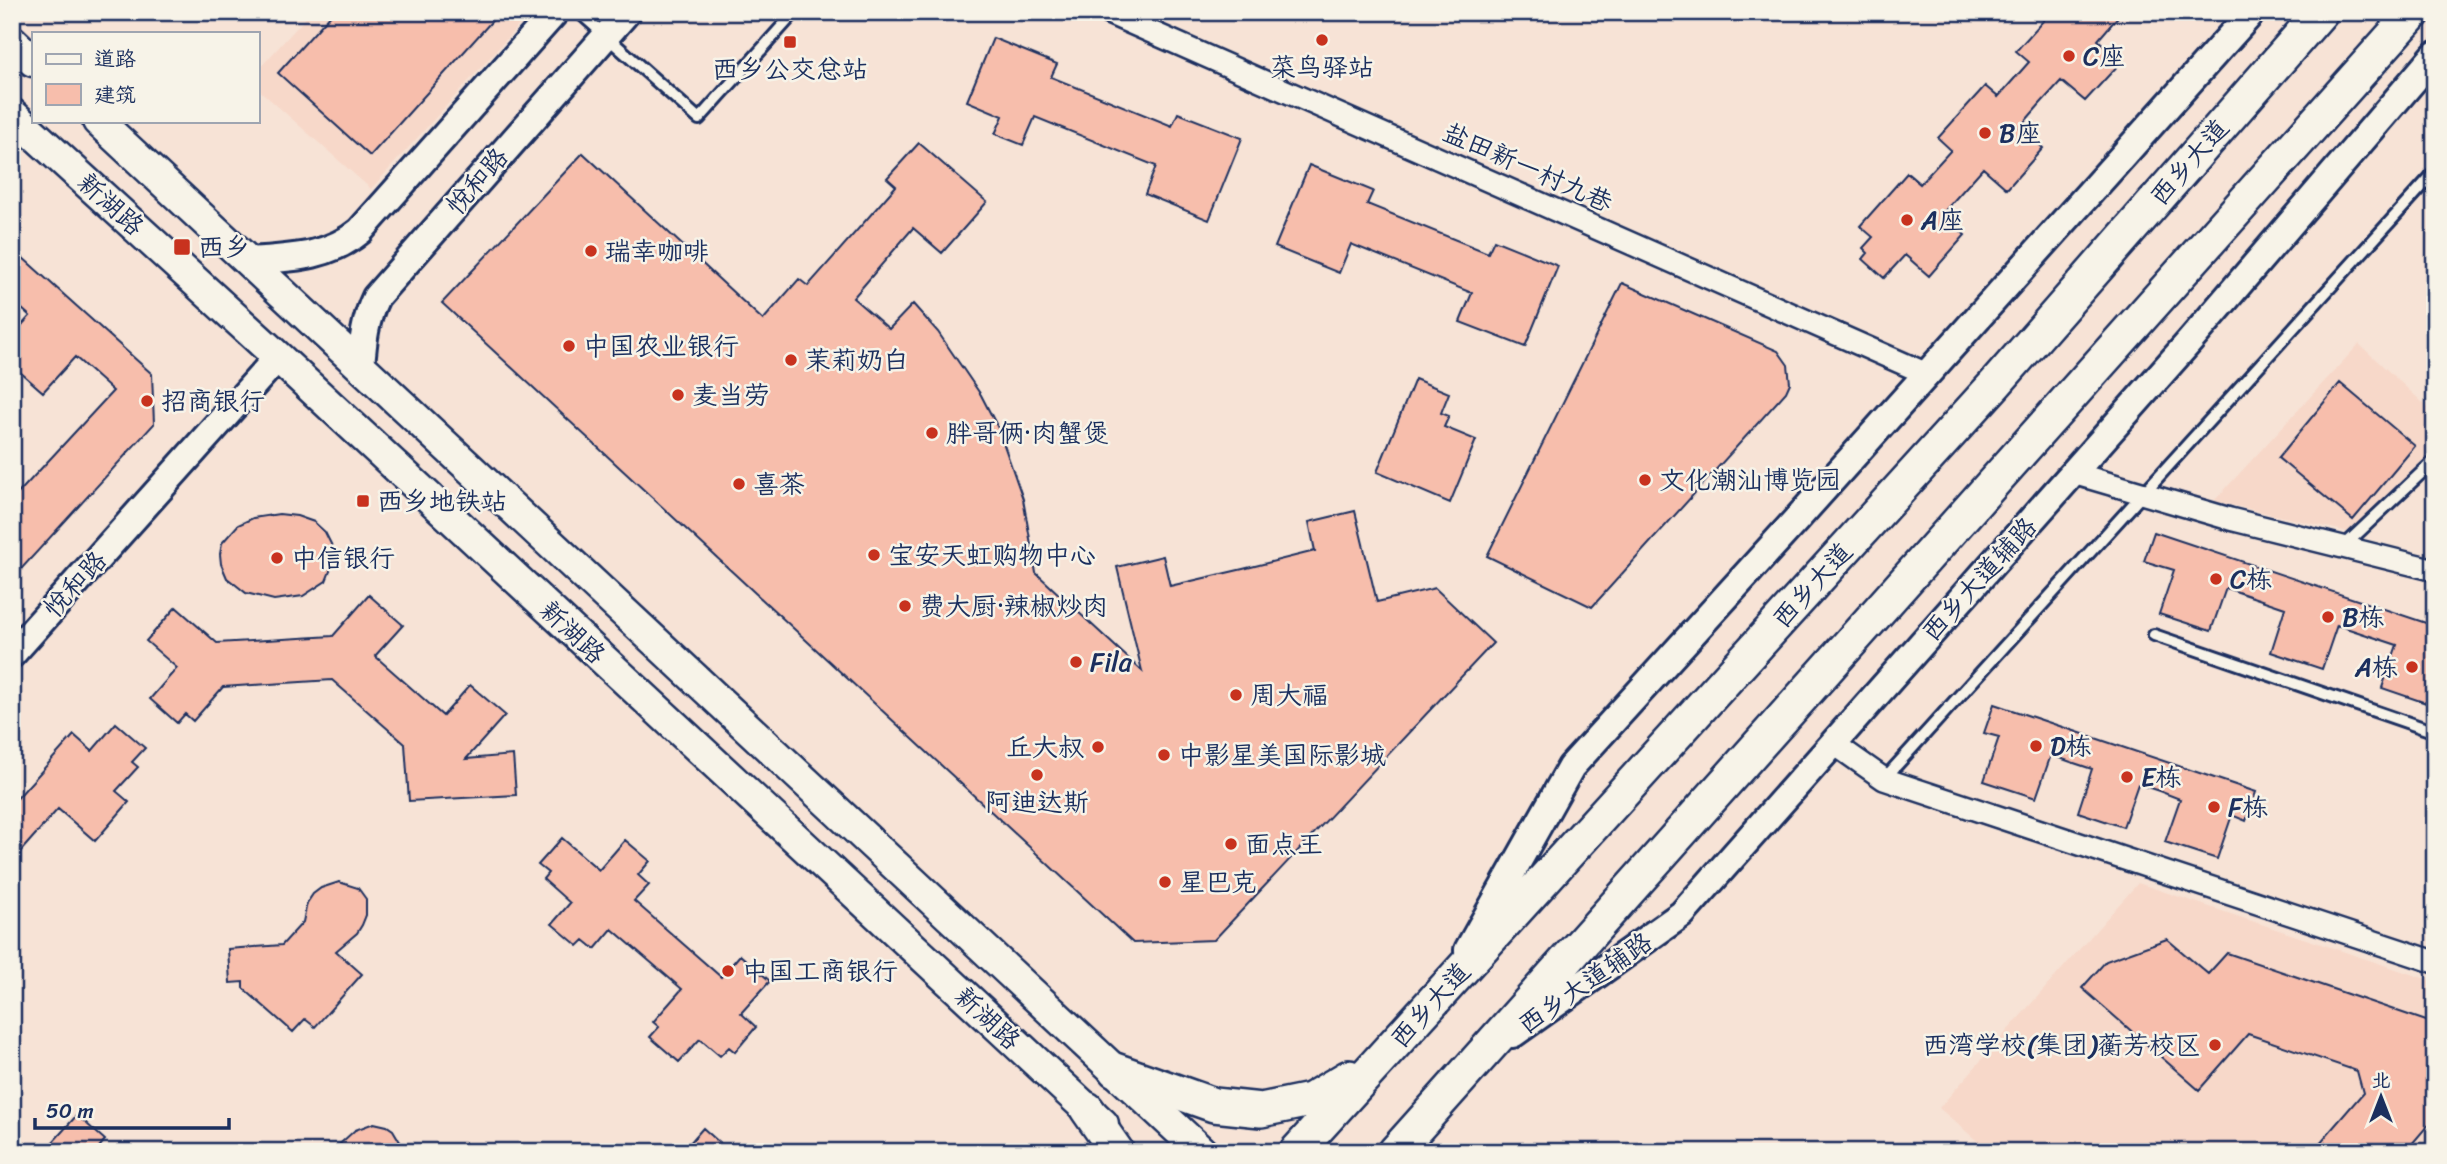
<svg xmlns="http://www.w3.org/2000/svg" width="2447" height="1164" viewBox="0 0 2447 1164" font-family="Sriracha,'LXGW WenKai TC',sans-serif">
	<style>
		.built { fill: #f7d8c9 }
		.building { fill: #f7beac; stroke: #1b2f5e; stroke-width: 2 }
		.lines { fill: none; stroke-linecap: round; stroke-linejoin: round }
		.service-casing { stroke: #1b2f5e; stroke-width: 16 }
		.minor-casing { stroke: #1b2f5e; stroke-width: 26 }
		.tertiary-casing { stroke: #1b2f5e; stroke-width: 32 }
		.secondary-casing { stroke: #1b2f5e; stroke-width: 35 }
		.primary-casing { stroke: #1b2f5e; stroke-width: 38 }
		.service { stroke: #f7f3e8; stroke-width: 10 }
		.minor { stroke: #f7f3e8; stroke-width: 21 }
		.tertiary { stroke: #f7f3e8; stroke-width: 26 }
		.secondary { stroke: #f7f3e8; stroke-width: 30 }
		.primary { stroke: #f7f3e8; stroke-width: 33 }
		.poi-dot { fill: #c8321e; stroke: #f7f3e8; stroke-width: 2.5 }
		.labels { text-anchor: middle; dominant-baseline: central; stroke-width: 5; stroke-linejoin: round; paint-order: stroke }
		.poi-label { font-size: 26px; fill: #1b2f5e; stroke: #f7f3e8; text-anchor: start }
		.street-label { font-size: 26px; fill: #1b2f5e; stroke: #f7f3e8 }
	</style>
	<rect width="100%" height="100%" fill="#f7e3d6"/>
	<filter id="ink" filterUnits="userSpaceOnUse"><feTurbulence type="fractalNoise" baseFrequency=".0143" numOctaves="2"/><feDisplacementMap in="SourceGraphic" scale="14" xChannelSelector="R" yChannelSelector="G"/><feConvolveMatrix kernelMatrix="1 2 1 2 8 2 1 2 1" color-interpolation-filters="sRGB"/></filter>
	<g filter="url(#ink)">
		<path class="built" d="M 311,12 L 531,12 L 371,189 L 257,88 L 257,71 Z
			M 2359,344 L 2435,414 L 2435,456 L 2353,533 L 2214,501 Z
			M 2138,883 L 2435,982 L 2435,1137 L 2422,1152 L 1990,1152 L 1939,1108 Z"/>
		<path class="building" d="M 333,12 L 500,12 L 370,156 L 278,73 Z
			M 2051,12 L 2122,12 L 2098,40 L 2122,61 L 2085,101 L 2061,81 L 2040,104 L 2020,127 L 2043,148 L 2007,189 L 1983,168 L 1942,214 L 1965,235 L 1929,276 L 1905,255 L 1884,278 L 1863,259 L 1868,253 L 1863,248 L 1873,237 L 1860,226 L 1907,173 L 1920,184 L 1951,150 L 1938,138 L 1985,86 L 1998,97 L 2029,62 L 2016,51 Z
			M 993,38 L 1057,64 L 1051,77 L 1172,126 L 1178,113 L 1242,138 L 1209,220 L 1145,194 L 1156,166 L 1035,117 L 1023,145 L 995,134 L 1003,116 L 967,101 Z
			M 919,143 L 987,202 L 942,253 L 913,228 L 853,298 L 889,329 L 913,304 L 938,332 L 981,395 L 998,428 L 1023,499 L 1036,573 L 1142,671 L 1117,567 L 1163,556 L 1170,586 L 1243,569 L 1315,551 L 1309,522 L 1355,511 L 1377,602 L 1435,588 L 1493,643 L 1214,940 L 1133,943 L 442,303 L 583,153 L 763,320 L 799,279 L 808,286 L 896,186 L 887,178 Z
			M 1309,165 L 1373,191 L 1367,204 L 1488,253 L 1494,240 L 1558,266 L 1525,347 L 1460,322 L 1472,293 L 1351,244 L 1339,273 L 1275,247 Z
			M 12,248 L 152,374 L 154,424 L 12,579 L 12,500 L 113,391 L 75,357 L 43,392 L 12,365 L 12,336 L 30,316 L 12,300 Z
			M 1622,283 L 1778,351 L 1788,365 L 1790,383 L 1786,392 L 1592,607 L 1487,556 Z
			M 1415,379 L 1449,393 L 1441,413 L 1449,416 L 1444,427 L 1476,440 L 1450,503 L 1377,472 Z
			M 2340,383 L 2415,446 L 2353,520 L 2278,458 Z
			M 279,514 L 297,516 L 314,522 L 325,532 L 335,552 L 334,561 L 326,581 L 303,596 L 274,600 L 246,593 L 236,585 L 227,578 L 221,564 L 220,554 L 222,543 L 238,525 L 253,518 Z
			M 2154,532 L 2435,626 L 2435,706 L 2382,688 L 2397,645 L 2337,625 L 2322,669 L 2271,652 L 2285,608 L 2226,588 L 2211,631 L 2159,614 L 2174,570 L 2144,561 Z
			M 369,595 L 403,625 L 375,656 L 443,716 L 470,685 L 505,715 L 466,759 L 513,755 L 516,795 L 409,801 L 405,744 L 332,680 L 223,687 L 193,721 L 185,714 L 177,723 L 150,699 L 177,668 L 146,641 L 176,607 L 217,643 L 333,636 Z
			M 1994,704 L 2256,792 L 2246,821 L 2232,815 L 2217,859 L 2165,842 L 2180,799 L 2159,791 L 2138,784 L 2123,827 L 2078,812 L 2092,769 L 2071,762 L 2051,755 L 2036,798 L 1984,781 L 1999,737 L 1984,733 Z
			M 116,723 L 145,748 L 132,762 L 138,767 L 116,791 L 129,802 L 95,841 L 58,809 L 12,861 L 12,804 L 74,735 L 92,751 Z
			M 562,838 L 599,870 L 625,840 L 650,861 L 638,875 L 649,885 L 634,901 L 721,977 L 740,955 L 770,981 L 741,1013 L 756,1027 L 735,1052 L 729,1047 L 720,1056 L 700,1039 L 679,1062 L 650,1037 L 659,1027 L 653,1022 L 682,989 L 612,929 L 595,949 L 584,940 L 578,946 L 552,924 L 570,903 L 543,879 L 548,873 L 538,865 Z
			M 339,882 L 358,888 L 366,899 L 366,915 L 362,925 L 357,933 L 336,951 L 362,974 L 315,1027 L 305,1019 L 293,1032 L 243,988 L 243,982 L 230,983 L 228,949 L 282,945 L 303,922 L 307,903 L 313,894 L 321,888 Z
			M 2167,939 L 2208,974 L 2227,953 L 2435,1024 L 2435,1117 L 2405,1152 L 2312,1152 L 2363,1093 L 2357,1071 L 2248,1034 L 2199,1090 L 2082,988 L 2106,961 Z
			M 77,1115 L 105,1140 L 95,1152 L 44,1152 Z
			M 374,1123 L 387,1126 L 393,1130 L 406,1152 L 331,1152 L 355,1130 Z
			M 703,1128 L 730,1152 L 682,1152 Z"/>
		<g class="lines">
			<g class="service-casing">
				<path id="service" d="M 579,12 L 699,119 L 795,12
					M 2343,547 L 2435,460
					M 2154,635 L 2435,732
					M 1884,779 L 2435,172"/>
			</g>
			<g class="minor-casing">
				<path id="minor" d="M 1106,12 L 1927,374
					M 2073,473 L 2230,519 L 2435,570
					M 1833,743 L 1884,779 L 2435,962"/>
			</g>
			<g class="tertiary-casing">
				<path id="tertiary" d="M 248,261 C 288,258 328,258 360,231 L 555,12
					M 361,366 C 363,341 365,320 376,297 L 627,12
					M 12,654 L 278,357
					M 1468,950 L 1571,767 L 1796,520 L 2252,12
					M 1513,1034 L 1682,914 L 2190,341 L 2435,55"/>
			</g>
			<g class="secondary-casing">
				<path id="secondary" d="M 12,41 L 33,61
					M 12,114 L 278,357 L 1103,1124
					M 98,121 L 1202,1152"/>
			</g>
			<g class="primary-casing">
				<path id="primary" d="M 1115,1070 L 1214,1105 L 1261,1110 L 1310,1100 L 1349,1077
					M 1087,1109 L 1117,1152
					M 1296,1152 L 1996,383 L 2321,12
					M 1395,1152 L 2414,12"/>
			</g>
			<use href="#service" class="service"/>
			<use href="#minor" class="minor"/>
			<use href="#tertiary" class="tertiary"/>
			<use href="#secondary" class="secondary"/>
			<use href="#primary" class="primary"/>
		</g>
	</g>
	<g class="poi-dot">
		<circle cx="1322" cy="40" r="7"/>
		<rect x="783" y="35" width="14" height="14" rx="3.5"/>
		<circle cx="2069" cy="56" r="7"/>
		<circle cx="1985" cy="133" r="7"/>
		<circle cx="1907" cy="220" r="7"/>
		<rect x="173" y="238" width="18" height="18" rx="3.5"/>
		<circle cx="591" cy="251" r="7"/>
		<circle cx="569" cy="346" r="7"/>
		<circle cx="791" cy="360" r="7"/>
		<circle cx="678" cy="395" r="7"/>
		<circle cx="147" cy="401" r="7"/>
		<circle cx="932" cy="433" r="7"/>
		<circle cx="1645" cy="480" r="7"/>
		<circle cx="739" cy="484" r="7"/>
		<rect x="356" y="494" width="14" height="14" rx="3.5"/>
		<circle cx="874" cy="555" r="7"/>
		<circle cx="277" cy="558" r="7"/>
		<circle cx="2216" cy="579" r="7"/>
		<circle cx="905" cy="606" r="7"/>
		<circle cx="2328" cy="617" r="7"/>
		<circle cx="1076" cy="662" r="7"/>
		<circle cx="2412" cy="667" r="7"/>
		<circle cx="1236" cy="695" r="7"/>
		<circle cx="2036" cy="746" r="7"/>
		<circle cx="1098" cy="747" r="7"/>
		<circle cx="1164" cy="755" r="7"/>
		<circle cx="1037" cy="775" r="7"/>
		<circle cx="2127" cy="777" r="7"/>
		<circle cx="2214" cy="807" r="7"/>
		<circle cx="1231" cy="844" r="7"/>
		<circle cx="1165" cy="882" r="7"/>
		<circle cx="728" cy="971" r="7"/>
		<circle cx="2215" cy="1045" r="7"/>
	</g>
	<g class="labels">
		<g class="poi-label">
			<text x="2083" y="56">C座</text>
			<text x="1322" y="67" text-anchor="middle">菜鸟驿站</text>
			<text x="790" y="69" text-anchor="middle">西乡公交总站</text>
			<text x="1999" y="133">B座</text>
			<text x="1921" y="220">A座</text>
			<text x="198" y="247">西乡</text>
			<text x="605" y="251">瑞幸咖啡</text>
			<text x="583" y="346">中国农业银行</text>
			<text x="805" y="360">茉莉奶白</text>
			<text x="692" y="395">麦当劳</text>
			<text x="161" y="401">招商银行</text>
			<text x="946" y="433">胖哥俩·肉蟹煲</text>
			<text x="1659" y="480">文化潮汕博览园</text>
			<text x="753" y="484">喜茶</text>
			<text x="377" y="501">西乡地铁站</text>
			<text x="888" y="555">宝安天虹购物中心</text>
			<text x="291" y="558">中信银行</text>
			<text x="2230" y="579">C栋</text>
			<text x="919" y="606">费大厨·辣椒炒肉</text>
			<text x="2342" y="617">B栋</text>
			<text x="1090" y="662">Fila</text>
			<text x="2398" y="667" text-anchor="end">A栋</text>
			<text x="1250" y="695">周大福</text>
			<text x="2050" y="746">D栋</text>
			<text x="1084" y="747" text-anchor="end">丘大叔</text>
			<text x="1178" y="755">中影星美国际影城</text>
			<text x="2141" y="777">E栋</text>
			<text x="1037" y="802" text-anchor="middle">阿迪达斯</text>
			<text x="2228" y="807">F栋</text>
			<text x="1245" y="844">面点王</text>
			<text x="1179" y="882">星巴克</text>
			<text x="742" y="971">中国工商银行</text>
			<text x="2201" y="1045" text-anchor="end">西湾学校(集团)蘅芳校区</text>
		</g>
		<g class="street-label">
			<text transform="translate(2189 162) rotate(-49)">西乡大道</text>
			<text transform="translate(1528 167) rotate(24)">盐田新一村九巷</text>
			<text transform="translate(477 181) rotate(-49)">悦和路</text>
			<text transform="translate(111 204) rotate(42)">新湖路</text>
			<text transform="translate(1979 579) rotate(-48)">西乡大道辅路</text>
			<text transform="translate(75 584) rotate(-48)">悦和路</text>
			<text transform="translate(1812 585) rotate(-48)">西乡大道</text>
			<text transform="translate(573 632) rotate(43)">新湖路</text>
			<text transform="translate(1585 983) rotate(-35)">西乡大道辅路</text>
			<text transform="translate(1430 1005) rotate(-48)">西乡大道</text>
			<text transform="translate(988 1018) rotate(43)">新湖路</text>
		</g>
	</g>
	<rect width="2447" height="1164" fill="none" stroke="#f7f3e8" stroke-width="42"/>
	<rect x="21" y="21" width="2405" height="1122" fill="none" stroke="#1b2f5e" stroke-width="2.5" filter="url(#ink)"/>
	<rect x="32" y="32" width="228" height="91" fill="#f7f3e8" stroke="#9fa5b1" stroke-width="2"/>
	<rect x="46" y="54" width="35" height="10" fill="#f7f3e8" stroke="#9fa5b1" stroke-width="2"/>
	<text x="94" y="66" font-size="21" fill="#1b2f5e">道路</text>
	<rect x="46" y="84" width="35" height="21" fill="#f7beac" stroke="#9fa5b1" stroke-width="2"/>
	<text x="94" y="102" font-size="21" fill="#1b2f5e">建筑</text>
	<g transform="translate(2381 1097)" stroke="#f7f3e8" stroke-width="5" paint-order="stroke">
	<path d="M0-5L12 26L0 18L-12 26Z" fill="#1b2f5e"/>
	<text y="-10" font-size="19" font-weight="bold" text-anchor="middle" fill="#1b2f5e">北</text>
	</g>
	<path d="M35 1118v10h194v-10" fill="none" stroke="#1b2f5e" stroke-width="3.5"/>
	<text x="46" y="1118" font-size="21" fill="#1b2f5e" stroke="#f7f3e8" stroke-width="5" paint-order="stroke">50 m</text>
</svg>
